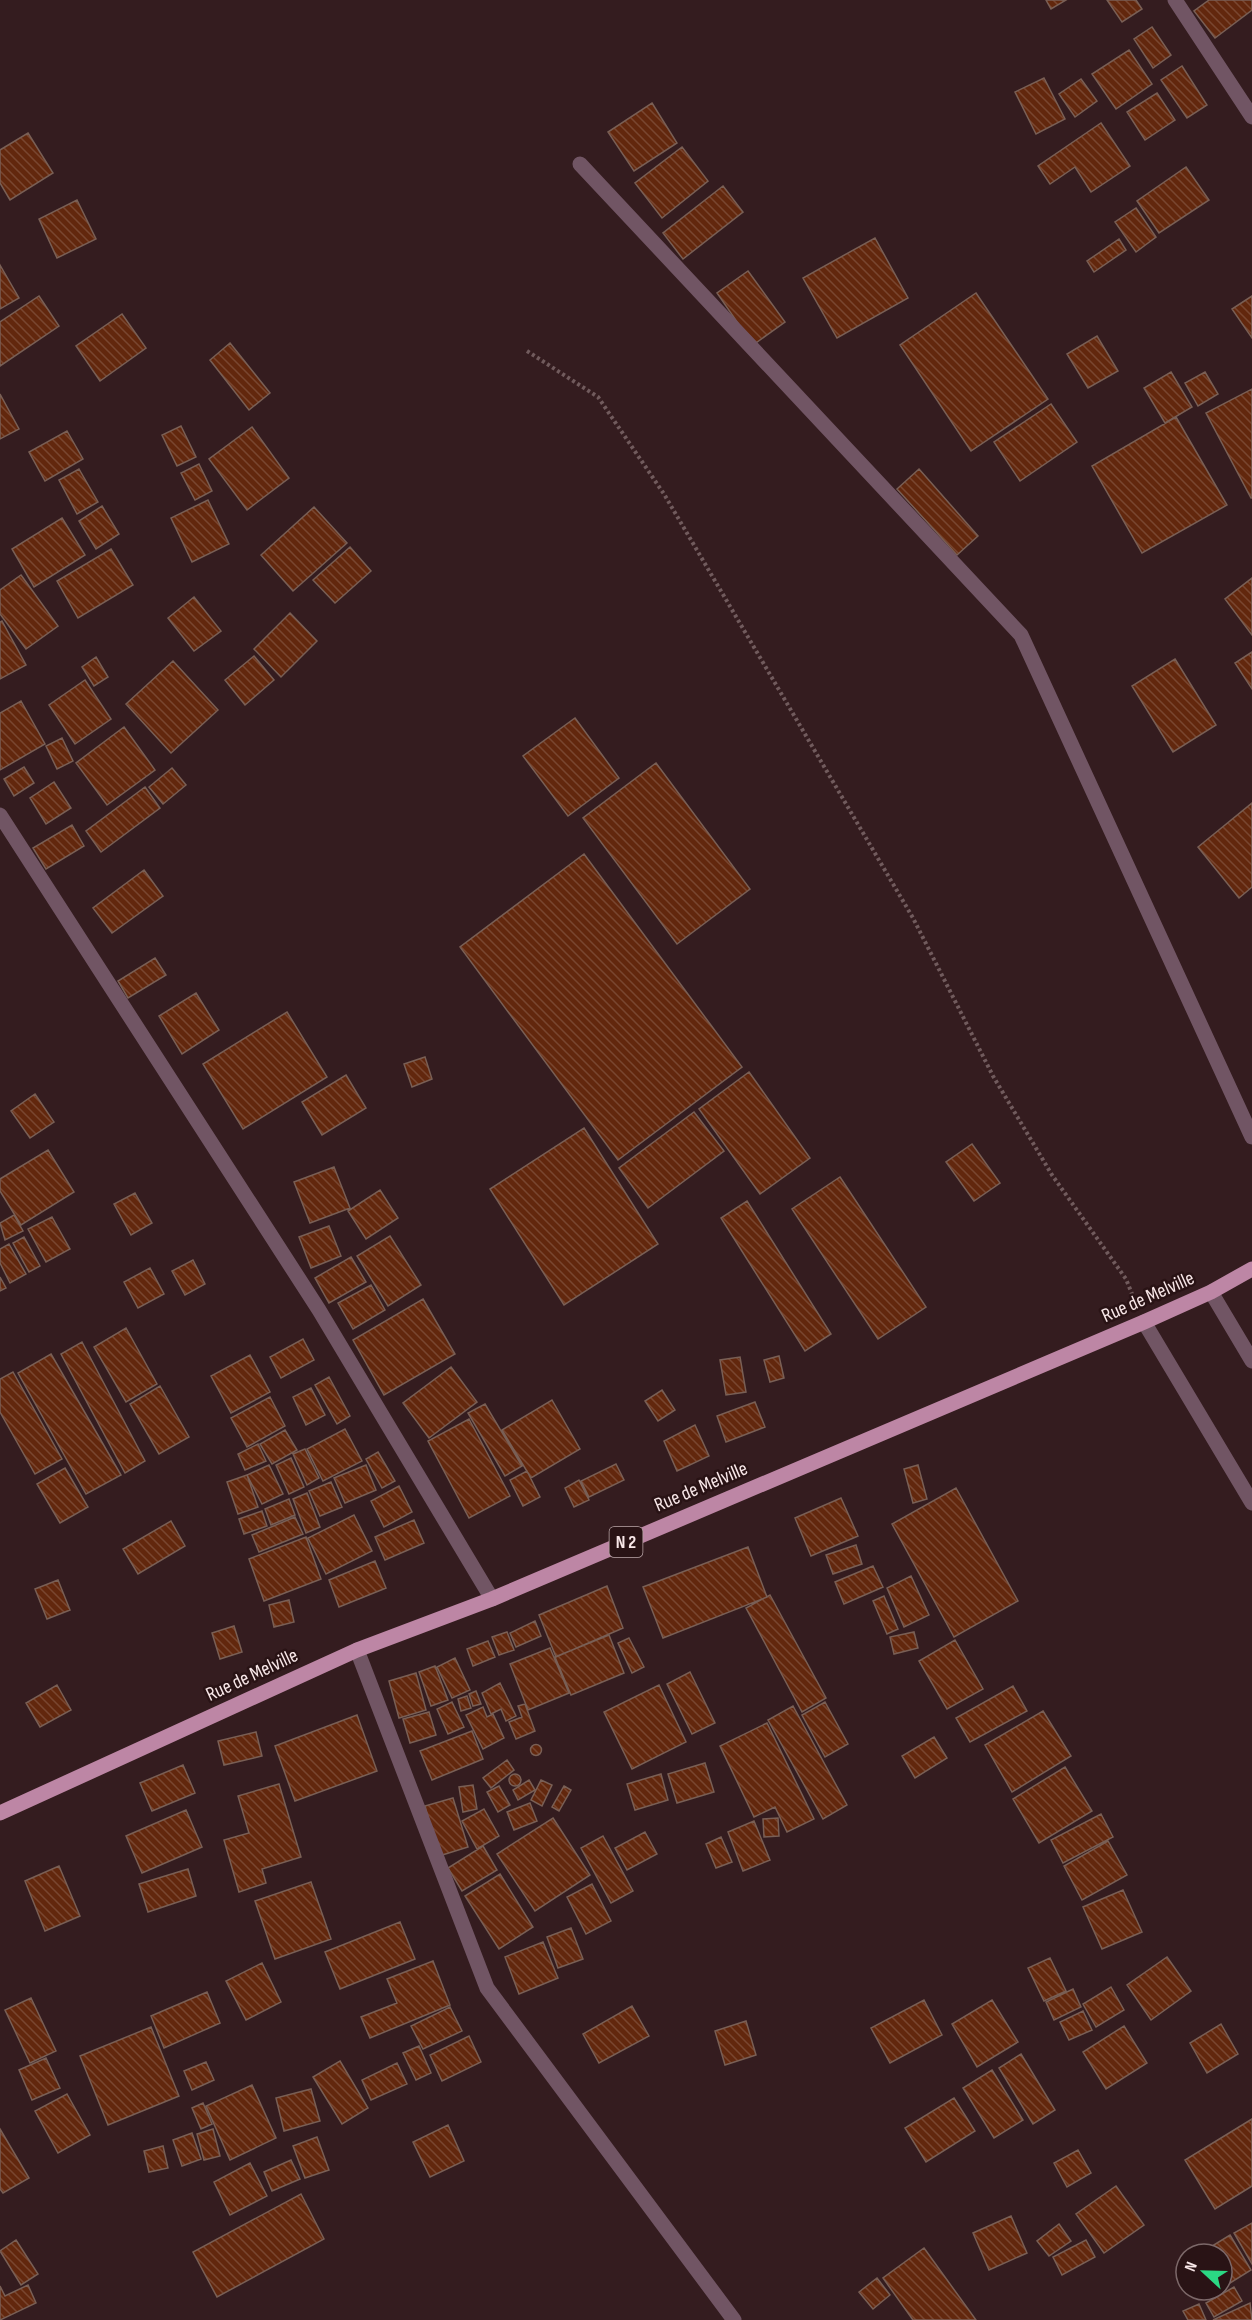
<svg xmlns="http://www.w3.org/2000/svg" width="1252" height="2320" viewBox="0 0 1252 2320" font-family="'Sofia Sans Condensed',sans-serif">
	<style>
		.building { fill: url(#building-back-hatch); stroke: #795f55; stroke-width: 1.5 }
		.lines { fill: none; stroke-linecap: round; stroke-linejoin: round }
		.path { stroke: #715b5d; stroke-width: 4; stroke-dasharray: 3 3; stroke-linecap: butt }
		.service { stroke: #715564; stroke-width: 15 }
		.minor { stroke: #715564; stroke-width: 15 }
		.primary { stroke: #bd86a5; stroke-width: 15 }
		.labels { text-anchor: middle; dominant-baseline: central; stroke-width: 5; stroke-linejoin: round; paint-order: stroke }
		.shield { fill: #291315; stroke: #baa7a9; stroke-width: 1.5 }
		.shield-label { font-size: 18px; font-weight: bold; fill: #f8e7e8 }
		.street-label { font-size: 20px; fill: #f8e7e8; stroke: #291315 }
	</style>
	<defs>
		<pattern id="building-back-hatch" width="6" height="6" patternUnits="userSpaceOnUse" patternTransform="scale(1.5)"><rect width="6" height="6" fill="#62270d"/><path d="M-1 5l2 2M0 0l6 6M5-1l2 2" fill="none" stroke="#794630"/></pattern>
	</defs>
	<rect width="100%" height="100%" fill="#341c1f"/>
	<path class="building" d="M 1046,0 L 1066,0 L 1051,9 Z
		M 1107,0 L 1136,0 L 1142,9 L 1122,22 Z
		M 1209,0 L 1252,0 L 1252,10 L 1215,38 L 1194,11 Z
		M 1152,27 L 1171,55 L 1153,68 L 1134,39 Z
		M 1129,50 L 1152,84 L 1116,109 L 1092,74 Z
		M 1182,66 L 1207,105 L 1187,118 L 1161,80 Z
		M 1044,78 L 1065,119 L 1036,134 L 1015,92 Z
		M 1081,79 L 1097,101 L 1075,117 L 1059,94 Z
		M 1157,93 L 1175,120 L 1145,140 L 1127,112 Z
		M 652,103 L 677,143 L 634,171 L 608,132 Z
		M 1101,123 L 1130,166 L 1091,192 L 1075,167 L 1050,184 L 1038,166 Z
		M 28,133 L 53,173 L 10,200 L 0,183 L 0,150 Z
		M 682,147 L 708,181 L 662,218 L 635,183 Z
		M 1186,167 L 1209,200 L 1159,233 L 1137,201 Z
		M 723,186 L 743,212 L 683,259 L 663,233 Z
		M 77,200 L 96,239 L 57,258 L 39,219 Z
		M 1136,208 L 1156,237 L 1136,252 L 1115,222 Z
		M 875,238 L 908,298 L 837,338 L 803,278 Z
		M 1119,239 L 1126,250 L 1094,272 L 1087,261 Z
		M 0,265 L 19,298 L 0,309 Z
		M 748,271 L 785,322 L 753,345 L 717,293 Z
		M 976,293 L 1048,399 L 971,451 L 900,345 Z
		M 39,296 L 59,326 L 0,366 L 0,322 Z
		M 1252,296 L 1252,338 L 1232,309 Z
		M 122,314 L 146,348 L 100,381 L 76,346 Z
		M 1097,336 L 1118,371 L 1088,388 L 1067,354 Z
		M 230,343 L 270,393 L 249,410 L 210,360 Z
		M 1171,372 L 1192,407 L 1165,423 L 1144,388 Z
		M 1205,372 L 1218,394 L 1198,406 L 1185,383 Z
		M 1252,389 L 1252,498 L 1251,498 L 1206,413 Z
		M 0,394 L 19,429 L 0,439 Z
		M 1051,404 L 1077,442 L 1020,481 L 994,442 Z
		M 1176,417 L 1227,505 L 1142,553 L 1092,466 Z
		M 181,426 L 196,457 L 177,466 L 162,435 Z
		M 252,427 L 289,478 L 247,510 L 209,459 Z
		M 67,431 L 83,459 L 45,481 L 29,452 Z
		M 199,464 L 212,491 L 195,500 L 181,473 Z
		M 79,469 L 98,502 L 77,514 L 59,480 Z
		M 919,469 L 978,536 L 957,555 L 897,489 Z
		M 208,500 L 229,544 L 192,562 L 171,518 Z
		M 102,506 L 119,534 L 96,549 L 79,521 Z
		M 314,507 L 347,543 L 293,591 L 261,555 Z
		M 62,518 L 85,555 L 34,587 L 12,549 Z
		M 350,547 L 371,571 L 335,603 L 313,580 Z
		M 111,549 L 133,585 L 78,618 L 57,581 Z
		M 21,575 L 58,626 L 26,649 L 0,614 L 0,590 Z
		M 1252,578 L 1252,635 L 1225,599 Z
		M 194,597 L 221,631 L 194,651 L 168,618 Z
		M 290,613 L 317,641 L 281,677 L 254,649 Z
		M 2,621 L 26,665 L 0,679 L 0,622 Z
		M 1252,652 L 1252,689 L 1235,663 Z
		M 254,656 L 274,680 L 245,705 L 225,680 Z
		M 96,657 L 108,677 L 94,686 L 82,667 Z
		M 1175,659 L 1216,725 L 1173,752 L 1132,686 Z
		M 173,661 L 218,710 L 171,753 L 126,704 Z
		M 85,680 L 111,719 L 75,744 L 49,705 Z
		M 21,701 L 45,744 L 0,770 L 0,713 Z
		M 575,718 L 619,778 L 568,816 L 523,756 Z
		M 124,727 L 155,770 L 107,805 L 76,763 Z
		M 62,738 L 73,761 L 57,769 L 46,746 Z
		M 656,763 L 750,889 L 677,944 L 583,818 Z
		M 24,767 L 34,783 L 14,796 L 4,779 Z
		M 172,768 L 186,785 L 163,804 L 149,787 Z
		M 54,782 L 71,808 L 46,824 L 30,798 Z
		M 145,787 L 160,808 L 101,852 L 86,831 Z
		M 1252,803 L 1252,887 L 1239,898 L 1198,847 Z
		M 72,825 L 84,846 L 46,869 L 33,848 Z
		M 584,854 L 742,1067 L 618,1160 L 460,947 Z
		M 144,870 L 163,896 L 112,933 L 93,908 Z
		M 155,958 L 166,975 L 128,998 L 118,981 Z
		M 196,993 L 219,1030 L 182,1054 L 159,1016 Z
		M 287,1012 L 327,1077 L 243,1129 L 203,1064 Z
		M 425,1057 L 432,1079 L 412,1087 L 404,1064 Z
		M 749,1072 L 810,1158 L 760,1194 L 699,1109 Z
		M 346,1075 L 366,1108 L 322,1135 L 302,1102 Z
		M 35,1094 L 54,1122 L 30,1138 L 11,1111 Z
		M 694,1112 L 724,1151 L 648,1208 L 619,1168 Z
		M 584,1128 L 658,1244 L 564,1305 L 490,1189 Z
		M 972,1144 L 1000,1183 L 974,1201 L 946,1162 Z
		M 48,1150 L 74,1192 L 21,1225 L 0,1191 L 0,1179 Z
		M 334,1167 L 350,1208 L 310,1223 L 294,1182 Z
		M 840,1177 L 926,1307 L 878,1339 L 792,1209 Z
		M 380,1190 L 398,1218 L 366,1239 L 348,1211 Z
		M 135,1193 L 152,1223 L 131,1235 L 114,1204 Z
		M 747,1201 L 831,1334 L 805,1351 L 721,1218 Z
		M 14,1215 L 23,1231 L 5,1240 L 0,1223 Z
		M 52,1217 L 70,1249 L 46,1262 L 28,1229 Z
		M 329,1226 L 341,1256 L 311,1268 L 299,1237 Z
		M 390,1236 L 421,1285 L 388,1306 L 357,1256 Z
		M 24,1237 L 40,1266 L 29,1272 L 13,1243 Z
		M 9,1244 L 26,1274 L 10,1283 L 0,1263 L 0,1249 Z
		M 351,1257 L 366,1282 L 329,1303 L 315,1278 Z
		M 193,1260 L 205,1284 L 185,1295 L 172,1271 Z
		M 150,1268 L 164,1294 L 138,1308 L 124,1282 Z
		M 0,1277 L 6,1288 L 0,1291 Z
		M 371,1285 L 385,1310 L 353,1329 L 338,1303 Z
		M 423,1299 L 455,1354 L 384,1395 L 353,1340 Z
		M 126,1328 L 157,1384 L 126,1402 L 94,1347 Z
		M 303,1339 L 314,1360 L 281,1378 L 270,1357 Z
		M 82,1342 L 145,1461 L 125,1473 L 61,1354 Z
		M 51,1354 L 121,1475 L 86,1494 L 18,1373 Z
		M 250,1355 L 270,1392 L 231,1413 L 211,1376 Z
		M 779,1356 L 784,1378 L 770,1382 L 764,1360 Z
		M 740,1357 L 746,1392 L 726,1395 L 720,1360 Z
		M 451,1367 L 477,1402 L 429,1438 L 403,1403 Z
		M 13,1372 L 62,1459 L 35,1474 L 0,1412 L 0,1379 Z
		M 329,1377 L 350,1416 L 337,1424 L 315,1385 Z
		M 160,1386 L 189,1437 L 159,1454 L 130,1404 Z
		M 311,1388 L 325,1415 L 306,1425 L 293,1397 Z
		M 662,1390 L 675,1410 L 658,1421 L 645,1401 Z
		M 270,1397 L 285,1426 L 247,1447 L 231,1418 Z
		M 552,1400 L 580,1449 L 531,1478 L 502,1430 Z
		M 755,1402 L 765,1427 L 726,1442 L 717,1416 Z
		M 485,1404 L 522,1466 L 505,1476 L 468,1413 Z
		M 469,1419 L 510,1496 L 469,1518 L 428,1441 Z
		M 695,1425 L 709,1456 L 677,1471 L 664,1441 Z
		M 345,1429 L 362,1461 L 323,1481 L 307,1449 Z
		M 285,1430 L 297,1450 L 272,1464 L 260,1444 Z
		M 258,1444 L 266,1461 L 245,1470 L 238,1454 Z
		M 305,1449 L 319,1478 L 307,1485 L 293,1454 Z
		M 378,1452 L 395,1481 L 382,1488 L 366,1459 Z
		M 291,1458 L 304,1487 L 289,1494 L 276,1465 Z
		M 616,1464 L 624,1480 L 589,1497 L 581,1481 Z
		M 269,1465 L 283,1494 L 262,1504 L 247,1475 Z
		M 366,1465 L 376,1490 L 345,1503 L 334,1478 Z
		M 918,1465 L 927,1499 L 913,1503 L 904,1469 Z
		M 65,1468 L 88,1507 L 60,1523 L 37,1484 Z
		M 527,1471 L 540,1497 L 523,1506 L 510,1480 Z
		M 247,1475 L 258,1507 L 238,1514 L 227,1482 Z
		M 579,1480 L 589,1500 L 574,1507 L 565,1488 Z
		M 331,1482 L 342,1507 L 320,1516 L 309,1491 Z
		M 399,1486 L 412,1512 L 384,1527 L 371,1501 Z
		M 956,1488 L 1018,1601 L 954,1637 L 892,1524 Z
		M 307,1493 L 320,1527 L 306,1533 L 293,1499 Z
		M 841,1498 L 858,1536 L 811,1556 L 795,1518 Z
		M 289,1499 L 295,1515 L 271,1525 L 265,1509 Z
		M 262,1511 L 267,1526 L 244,1534 L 239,1519 Z
		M 354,1515 L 372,1551 L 326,1574 L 308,1538 Z
		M 295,1517 L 303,1534 L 259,1552 L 252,1535 Z
		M 414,1520 L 424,1543 L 385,1560 L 375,1537 Z
		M 171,1521 L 185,1546 L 138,1574 L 123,1549 Z
		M 306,1537 L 321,1579 L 264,1601 L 249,1559 Z
		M 856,1545 L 862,1564 L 833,1574 L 826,1555 Z
		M 748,1547 L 767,1597 L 663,1638 L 643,1587 Z
		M 375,1561 L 386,1588 L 339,1607 L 329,1580 Z
		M 873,1566 L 883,1587 L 844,1604 L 835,1582 Z
		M 911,1576 L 929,1615 L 904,1627 L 887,1588 Z
		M 58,1580 L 70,1610 L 47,1619 L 35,1589 Z
		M 607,1586 L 623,1628 L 556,1657 L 539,1615 Z
		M 770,1595 L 826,1698 L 802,1712 L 746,1608 Z
		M 884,1596 L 898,1629 L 887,1634 L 873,1601 Z
		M 289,1600 L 294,1622 L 274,1627 L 269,1605 Z
		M 535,1621 L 541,1636 L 516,1647 L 510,1633 Z
		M 234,1626 L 242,1652 L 220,1659 L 212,1633 Z
		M 507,1632 L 514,1650 L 499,1655 L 492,1637 Z
		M 914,1632 L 918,1648 L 894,1654 L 890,1637 Z
		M 609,1635 L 624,1673 L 571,1695 L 555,1657 Z
		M 629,1638 L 644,1667 L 632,1673 L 618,1643 Z
		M 955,1640 L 983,1689 L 947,1709 L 919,1661 Z
		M 488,1641 L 495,1657 L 473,1666 L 467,1649 Z
		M 550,1648 L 569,1693 L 528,1710 L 510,1664 Z
		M 455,1658 L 470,1690 L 452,1698 L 437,1667 Z
		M 435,1666 L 448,1700 L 431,1706 L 419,1672 Z
		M 690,1672 L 715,1723 L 692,1734 L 667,1684 Z
		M 416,1673 L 426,1710 L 399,1718 L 389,1681 Z
		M 500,1683 L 516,1716 L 506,1721 L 501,1709 L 491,1714 L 482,1693 Z
		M 57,1685 L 71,1710 L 40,1727 L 26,1703 Z
		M 659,1685 L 686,1742 L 632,1769 L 604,1712 Z
		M 1013,1686 L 1027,1711 L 970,1742 L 956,1718 Z
		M 476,1691 L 481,1704 L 473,1706 L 469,1694 Z
		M 467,1696 L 471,1708 L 461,1711 L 458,1699 Z
		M 452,1702 L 464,1727 L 448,1734 L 437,1709 Z
		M 825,1702 L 848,1744 L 825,1757 L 802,1715 Z
		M 525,1704 L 535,1731 L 516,1739 L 509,1722 L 522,1717 L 518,1706 Z
		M 793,1706 L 847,1805 L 823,1819 L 768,1720 Z
		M 483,1707 L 487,1717 L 493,1714 L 504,1738 L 483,1749 L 466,1715 Z
		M 1043,1711 L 1071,1756 L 1012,1792 L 985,1745 Z
		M 429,1712 L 436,1735 L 410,1743 L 403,1719 Z
		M 357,1715 L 377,1771 L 295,1801 L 275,1746 Z
		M 767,1723 L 814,1819 L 787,1832 L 775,1807 L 754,1817 L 720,1746 Z
		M 472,1731 L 483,1759 L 432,1780 L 420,1751 Z
		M 256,1732 L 262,1756 L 224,1765 L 218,1741 Z
		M 934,1737 L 947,1758 L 915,1778 L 902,1756 Z
		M530.5 1750a5.5 5.5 0 1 1 11 0a5.5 5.5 0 1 1-11 0Z
		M 507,1760 L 514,1770 L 491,1788 L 483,1778 Z
		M 705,1763 L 714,1792 L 677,1803 L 668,1774 Z
		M 183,1765 L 195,1793 L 152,1811 L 140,1783 Z
		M 1065,1767 L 1092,1811 L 1039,1843 L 1013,1799 Z
		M 661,1774 L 668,1800 L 635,1810 L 627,1784 Z
		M509 1780a6 6 0 1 1 12 0a6 6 0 1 1-12 0Z
		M 529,1780 L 535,1790 L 518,1800 L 513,1790 Z
		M 541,1780 L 552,1785 L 542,1806 L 531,1800 Z
		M 279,1784 L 301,1857 L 262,1869 L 266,1883 L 239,1892 L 224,1840 L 249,1833 L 238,1796 Z
		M 473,1785 L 477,1809 L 463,1812 L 459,1787 Z
		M 499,1786 L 510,1805 L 498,1812 L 487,1792 Z
		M 564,1786 L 571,1790 L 559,1811 L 552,1807 Z
		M 453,1798 L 468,1847 L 439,1856 L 425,1806 Z
		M 530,1803 L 537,1821 L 514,1830 L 507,1812 Z
		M 484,1809 L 499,1836 L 477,1849 L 462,1821 Z
		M 186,1810 L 202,1847 L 142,1873 L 126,1836 Z
		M 1101,1814 L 1113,1837 L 1063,1863 L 1051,1840 Z
		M 553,1818 L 590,1875 L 535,1911 L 497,1854 Z
		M 778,1818 L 779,1836 L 764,1837 L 763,1819 Z
		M 754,1821 L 770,1860 L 743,1871 L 728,1832 Z
		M 645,1832 L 657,1854 L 627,1870 L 615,1848 Z
		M 603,1836 L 633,1891 L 611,1903 L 581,1848 Z
		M 721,1837 L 732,1862 L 716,1868 L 706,1844 Z
		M 1108,1841 L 1127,1875 L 1082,1900 L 1064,1866 Z
		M 483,1846 L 497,1870 L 462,1891 L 448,1868 Z
		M 59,1866 L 80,1916 L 45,1931 L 25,1881 Z
		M 188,1869 L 196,1896 L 148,1912 L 139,1884 Z
		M 500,1874 L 533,1927 L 499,1949 L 465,1896 Z
		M 311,1882 L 331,1939 L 275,1959 L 255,1901 Z
		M 592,1884 L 611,1921 L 586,1934 L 567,1897 Z
		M 1123,1890 L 1142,1932 L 1102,1949 L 1083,1907 Z
		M 400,1922 L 415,1959 L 340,1989 L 325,1952 Z
		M 571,1928 L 583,1959 L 558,1968 L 547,1937 Z
		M 543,1942 L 558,1978 L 519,1994 L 505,1957 Z
		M 1167,1957 L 1191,1991 L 1151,2020 L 1127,1985 Z
		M 1050,1958 L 1066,1991 L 1044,2001 L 1028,1968 Z
		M 433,1961 L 450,2005 L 370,2038 L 361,2017 L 397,2003 L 387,1979 Z
		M 262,1963 L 281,2002 L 246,2020 L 226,1981 Z
		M 1111,1987 L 1124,2010 L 1096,2027 L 1083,2004 Z
		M 1073,1989 L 1081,2007 L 1054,2020 L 1046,2002 Z
		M 207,1992 L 220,2023 L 164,2048 L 151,2016 Z
		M 31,1998 L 56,2051 L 30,2063 L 5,2010 Z
		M 924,2000 L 942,2035 L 890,2063 L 871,2028 Z
		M 992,2000 L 1018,2042 L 977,2067 L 952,2024 Z
		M 632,2006 L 649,2036 L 599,2063 L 583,2034 Z
		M 450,2007 L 462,2031 L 423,2049 L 411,2026 Z
		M 1083,2011 L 1092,2030 L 1069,2040 L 1060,2022 Z
		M 746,2021 L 756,2055 L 725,2065 L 715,2031 Z
		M 1221,2024 L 1238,2054 L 1207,2073 L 1190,2043 Z
		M 1124,2026 L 1147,2063 L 1106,2089 L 1083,2052 Z
		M 151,2027 L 179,2096 L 108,2125 L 80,2056 Z
		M 469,2036 L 481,2062 L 442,2081 L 430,2055 Z
		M 419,2046 L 431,2073 L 416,2080 L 403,2053 Z
		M 1021,2054 L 1055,2110 L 1033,2124 L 999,2068 Z
		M 46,2058 L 60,2088 L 32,2100 L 19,2070 Z
		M 340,2061 L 368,2108 L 342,2124 L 313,2077 Z
		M 206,2062 L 214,2080 L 192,2090 L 184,2071 Z
		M 397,2063 L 407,2084 L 371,2100 L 362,2080 Z
		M 992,2070 L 1023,2120 L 994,2138 L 963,2088 Z
		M 252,2085 L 276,2138 L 230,2160 L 206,2106 Z
		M 311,2089 L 320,2121 L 284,2131 L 276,2098 Z
		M 67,2094 L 90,2135 L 58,2153 L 35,2111 Z
		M 954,2098 L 975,2131 L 926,2162 L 905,2128 Z
		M 203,2103 L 212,2124 L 201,2129 L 192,2108 Z
		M 1252,2119 L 1252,2186 L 1215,2209 L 1185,2160 Z
		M 448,2125 L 464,2161 L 430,2177 L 413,2142 Z
		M 0,2129 L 29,2178 L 3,2193 L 0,2189 Z
		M 213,2129 L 220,2156 L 204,2160 L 197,2134 Z
		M 192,2133 L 201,2159 L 182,2166 L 173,2140 Z
		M 317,2137 L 329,2170 L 305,2178 L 293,2146 Z
		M 163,2146 L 168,2168 L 149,2172 L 144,2151 Z
		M 1078,2150 L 1091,2173 L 1067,2187 L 1054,2163 Z
		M 291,2160 L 300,2179 L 272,2191 L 264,2172 Z
		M 250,2163 L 267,2196 L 230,2215 L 214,2182 Z
		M 1116,2186 L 1144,2225 L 1104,2253 L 1076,2214 Z
		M 301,2194 L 324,2239 L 217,2297 L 193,2252 Z
		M 1011,2216 L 1027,2253 L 989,2270 L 973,2233 Z
		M 1252,2223 L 1252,2264 L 1234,2233 Z
		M 1059,2224 L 1071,2241 L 1049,2256 L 1037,2241 Z
		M 1230,2235 L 1251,2270 L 1222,2288 L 1222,2254 L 1199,2254 Z
		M 16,2240 L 38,2274 L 21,2285 L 0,2251 Z
		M 1086,2240 L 1095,2257 L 1062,2275 L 1053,2257 Z
		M 924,2248 L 976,2320 L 913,2320 L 883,2278 Z
		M 877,2278 L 890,2295 L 873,2309 L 859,2292 Z
		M 28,2285 L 36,2303 L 0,2320 L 0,2286 L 5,2296 Z
		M 1234,2287 L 1242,2301 L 1214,2317 L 1206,2303 Z
		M 1199,2290 L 1219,2290 L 1204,2299 Z
		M 1250,2303 L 1252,2320 L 1213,2320 Z
		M 1199,2304 L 1206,2320 L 1188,2320 L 1183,2311 Z"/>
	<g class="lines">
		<path class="path" d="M 527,351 L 598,397 L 664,494 L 913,918 L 993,1076 L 1052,1175 L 1126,1279 L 1134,1299"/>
		<path class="service" d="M 580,164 L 1021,635 L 1252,1137"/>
		<path class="minor" d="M 1175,0 L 1252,117
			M 0,815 L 319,1310 L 492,1599
			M 1211,1292 L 1252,1361
			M 1144,1322 L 1252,1503
			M 357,1650 L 487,1988 L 734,2320"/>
		<path class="primary" d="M 0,1813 L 357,1650 L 492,1599 L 1144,1322 L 1211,1292 L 1252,1269"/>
	</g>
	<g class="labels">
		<rect class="shield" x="609.5" y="1527" width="33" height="30" rx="4.5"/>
		<g class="shield-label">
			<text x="626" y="1542">N 2</text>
		</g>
		<g class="street-label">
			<text transform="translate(1148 1297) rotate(-24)">Rue de Melville</text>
			<text transform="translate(701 1487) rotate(-23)">Rue de Melville</text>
			<text transform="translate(252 1675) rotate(-25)">Rue de Melville</text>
		</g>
	</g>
	<g transform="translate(1204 2272) rotate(292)"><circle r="28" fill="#291315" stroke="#7c6869" stroke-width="1.5"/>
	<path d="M0-4.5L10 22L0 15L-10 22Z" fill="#2bd884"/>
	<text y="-9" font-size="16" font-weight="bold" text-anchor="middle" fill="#f8e7e8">N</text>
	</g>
</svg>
